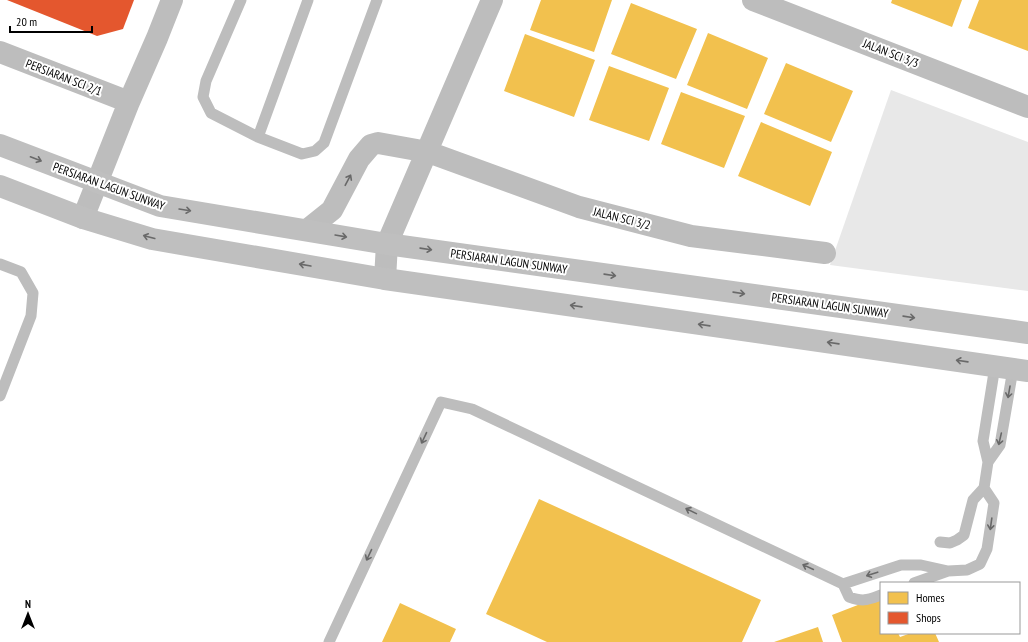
<svg xmlns="http://www.w3.org/2000/svg" width="1028" height="642" viewBox="0 0 1028 642" font-family="'PT Sans Narrow',sans-serif">
	<style>
		.green { fill: #e8e8e8 }
		.homes { fill: #f2c14e }
		.shops { fill: #e4572e }
		.lines { fill: none; stroke-linecap: round; stroke-linejoin: round }
		.service { stroke: #bdbdbd; stroke-width: 11 }
		.minor { stroke: #bdbdbd; stroke-width: 22 }
		.secondary { stroke: #bfbfbf; stroke-width: 22 }
		.oneway { stroke: #696969 }
		.oneway2 { stroke: #686868 }
		.labels { text-anchor: middle; dominant-baseline: central; stroke-width: 4; stroke-linejoin: round; paint-order: stroke }
		.street-label { font-size: 12px; fill: #000; stroke: #fff }
	</style>
	<rect width="100%" height="100%" fill="#fff"/>
	<path class="green" d="M 891,90 L 1028,142 L 1028,291 L 830,265 Z"/>
	<path class="homes" d="M 541,0 L 612,0 L 594,52 L 530,30 Z
		M 892,0 L 962,0 L 952,27 L 891,3 Z
		M 979,0 L 1028,0 L 1028,51 L 968,28 Z
		M 631,3 L 697,29 L 676,79 L 611,54 Z
		M 708,33 L 768,58 L 747,109 L 687,85 Z
		M 525,34 L 595,60 L 574,117 L 504,91 Z
		M 786,63 L 853,91 L 831,142 L 764,114 Z
		M 609,66 L 669,88 L 649,141 L 589,120 Z
		M 681,92 L 745,116 L 724,168 L 661,144 Z
		M 761,122 L 832,152 L 810,206 L 738,176 Z
		M 539,499 L 761,600 L 742,642 L 547,642 L 486,614 Z
		M 881,596 L 881,633 L 898,633 L 900,637 L 911,633 L 935,633 L 939,642 L 842,642 L 832,615 Z
		M 400,603 L 456,629 L 450,642 L 382,642 Z
		M 818,627 L 823,642 L 774,642 Z"/>
	<path class="shops" d="M 7,0 L 134,0 L 123,29 L 97,36 Z"/>
	<g class="lines">
		<path class="service" d="M 241,0 L 206,81 L 203,97 L 211,113 L 258,137 L 302,154 L 315,151 L 324,143 L 377,0
			M 258,137 L 308,0
			M 0,264 L 21,272 L 33,293 L 31,316 L 0,396
			M 988,462 L 983,441 L 995,366
			M 940,542 L 950,543 L 957,540 L 964,535 L 973,500 L 984,488 L 988,462 L 1000,445 L 1013,369
			M 914,583 L 948,571
			M 843,584 L 901,565 L 921,565 L 948,571 L 967,570 L 980,564 L 987,549 L 994,503 L 984,488
			M 329,642 L 441,402 L 472,409 L 843,584 L 849,597 C 864,602 867,600 881,595"/>
		<path class="minor" d="M 753,0 L 1028,107
			M 0,52 L 129,102
			M 83,218 L 129,102 L 157,38 L 172,0
			M 307,230 L 332,210 L 359,159 L 371,145 L 378,143 L 428,152 L 579,207 L 691,236 L 825,253
			M 385,279 L 387,244 L 492,0"/>
		<path class="secondary" d="M 0,145 L 160,206 L 387,244 L 1028,333
			M 0,186 L 83,218 L 152,239 L 385,279 L 1028,371"/>
	</g>
	<defs><path id="oneway-shaft" d="M-6 0H5M1.5-3L5.5 0L1.5 3" fill="none" stroke-width="1.6" stroke-linecap="round" stroke-linejoin="round"/></defs>
	<g class="oneway">
		<use href="#oneway-shaft" transform="translate(36 159) rotate(21)"/>
		<use href="#oneway-shaft" transform="translate(185 210) rotate(9)"/>
		<use href="#oneway-shaft" transform="translate(341 236) rotate(10)"/>
		<use href="#oneway-shaft" transform="translate(149 237) rotate(-165)"/>
		<use href="#oneway-shaft" transform="translate(426 249) rotate(8)"/>
		<use href="#oneway-shaft" transform="translate(305 265) rotate(-170)"/>
		<use href="#oneway-shaft" transform="translate(610 275) rotate(8)"/>
		<use href="#oneway-shaft" transform="translate(739 293) rotate(8)"/>
		<use href="#oneway-shaft" transform="translate(576 306) rotate(-172)"/>
		<use href="#oneway-shaft" transform="translate(909 317) rotate(8)"/>
		<use href="#oneway-shaft" transform="translate(704 325) rotate(-172)"/>
		<use href="#oneway-shaft" transform="translate(833 343) rotate(-172)"/>
		<use href="#oneway-shaft" transform="translate(962 361) rotate(-172)"/>
	</g>
	<g class="oneway2">
		<use href="#oneway-shaft" transform="translate(348 180) rotate(-62)"/>
		<use href="#oneway-shaft" transform="translate(1009 392) rotate(100)"/>
		<use href="#oneway-shaft" transform="translate(424 438) rotate(115)"/>
		<use href="#oneway-shaft" transform="translate(1000 439) rotate(103)"/>
		<use href="#oneway-shaft" transform="translate(691 511) rotate(-154)"/>
		<use href="#oneway-shaft" transform="translate(991 524) rotate(98)"/>
		<use href="#oneway-shaft" transform="translate(369 555) rotate(115)"/>
		<use href="#oneway-shaft" transform="translate(808 567) rotate(-155)"/>
		<use href="#oneway-shaft" transform="translate(872 574) rotate(162)"/>
	</g>
	<g class="labels">
		<g class="street-label">
			<text transform="translate(891 53) rotate(21)">JALAN SCI 3/3</text>
			<text transform="translate(64 77) rotate(21)">PERSIARAN SCI 2/1</text>
			<text transform="translate(109 186) rotate(20)">PERSIARAN LAGUN SUNWAY</text>
			<text transform="translate(622 218) rotate(14)">JALAN SCI 3/2</text>
			<text transform="translate(509 261) rotate(8)">PERSIARAN LAGUN SUNWAY</text>
			<text transform="translate(830 305) rotate(8)">PERSIARAN LAGUN SUNWAY</text>
		</g>
	</g>
	<rect x="880" y="582" width="140" height="52" fill="#ffffff" stroke="#999999"/>
	<rect x="888" y="592" width="20" height="12" fill="#f2c14e" stroke="#999999"/>
	<text x="916" y="602" font-size="12" fill="#000000">Homes</text>
	<rect x="888" y="612" width="20" height="12" fill="#e4572e" stroke="#999999"/>
	<text x="916" y="622" font-size="12" fill="#000000">Shops</text>
	<g transform="translate(28 614)" stroke="#ffffff" stroke-width="3" paint-order="stroke">
	<path d="M0-3L7 15L0 10L-7 15Z" fill="#000000"/>
	<text y="-6" font-size="11" font-weight="bold" text-anchor="middle" fill="#000000">N</text>
	</g>
	<path d="M10 26v6h82v-6" fill="none" stroke="#000000" stroke-width="2"/>
	<text x="16" y="26" font-size="12" fill="#000000" stroke="#ffffff" stroke-width="3" paint-order="stroke">20 m</text>
</svg>
